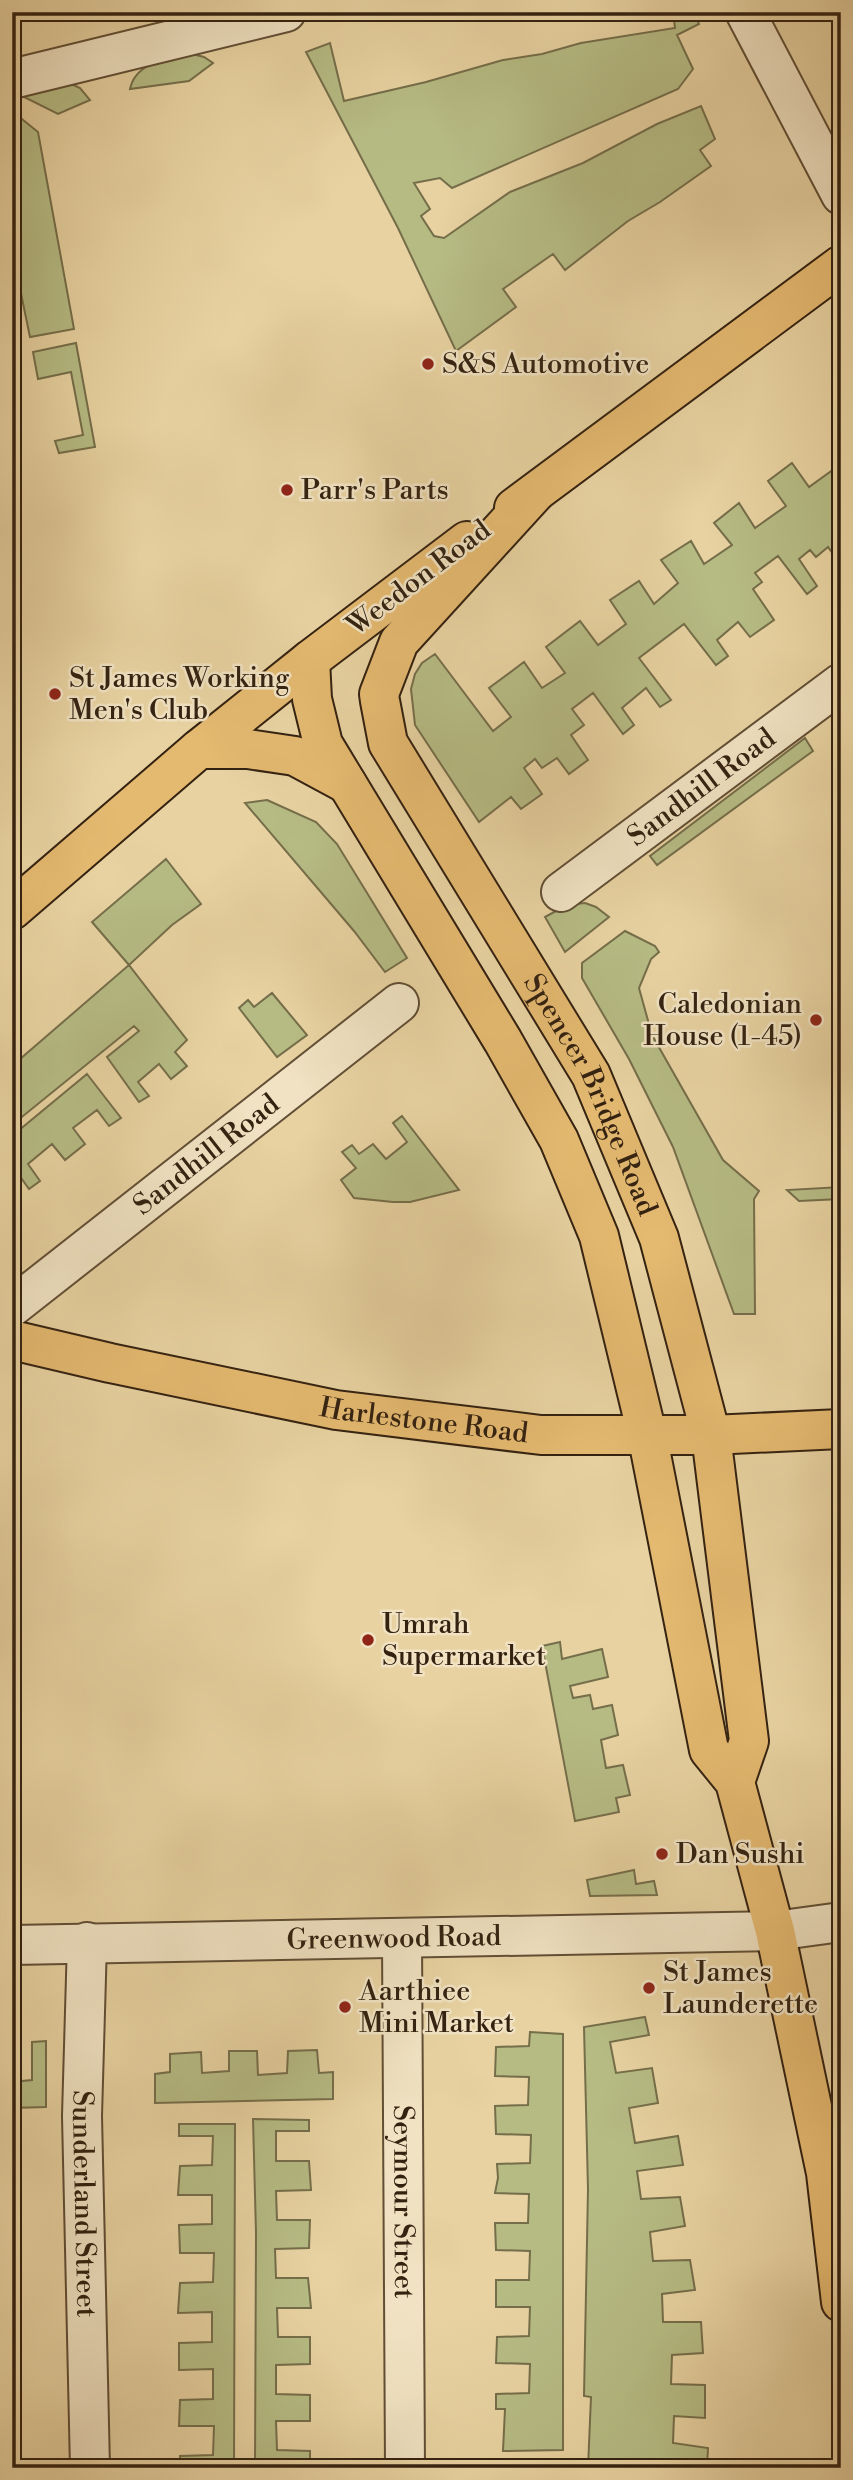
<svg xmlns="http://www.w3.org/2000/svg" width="853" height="2480" viewBox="0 0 853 2480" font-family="'Libre Bodoni',serif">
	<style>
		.green { fill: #b6bb84; stroke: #756e4a; stroke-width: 2 }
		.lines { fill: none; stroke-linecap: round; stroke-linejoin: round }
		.minor-casing { stroke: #614e35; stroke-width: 42 }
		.major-casing { stroke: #342211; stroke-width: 42 }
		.minor { stroke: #f0e2c2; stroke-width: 38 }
		.major { stroke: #e4b970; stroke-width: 38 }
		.poi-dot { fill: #8f2418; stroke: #f0e2c2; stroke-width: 2.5 }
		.labels { text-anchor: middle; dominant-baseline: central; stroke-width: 5; stroke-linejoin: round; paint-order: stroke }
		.poi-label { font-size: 28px; fill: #342211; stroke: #f0e2c2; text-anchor: start }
		.street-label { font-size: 28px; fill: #342211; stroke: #f0e2c2 }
	</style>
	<rect width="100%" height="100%" fill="#e8d2a1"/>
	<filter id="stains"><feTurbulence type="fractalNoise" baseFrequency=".00286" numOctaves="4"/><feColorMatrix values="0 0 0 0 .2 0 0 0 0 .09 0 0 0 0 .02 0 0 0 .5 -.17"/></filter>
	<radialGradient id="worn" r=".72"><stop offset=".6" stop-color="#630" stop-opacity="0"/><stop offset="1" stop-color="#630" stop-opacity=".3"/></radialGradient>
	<path class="green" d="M 673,12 L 694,12 L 699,24 L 677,35 L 693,69 L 678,89 L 452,188 L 440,178 L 414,183 L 430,209 L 421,216 L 434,236 L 444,238 L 510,192 L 583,163 L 657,124 L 701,106 L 715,139 L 700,150 L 711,166 L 660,202 L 628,221 L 565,270 L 553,254 L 503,289 L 516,307 L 456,351 L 398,228 L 306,52 L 330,43 L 344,101 L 426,82 L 503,60 L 542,54 L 581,43 L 675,28 Z
		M 192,54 L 204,57 L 213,63 L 189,81 L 130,89 C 136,61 168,59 192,54 Z
		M 67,82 L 80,88 L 90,100 L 58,114 L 22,96 Z
		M 12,111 L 38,132 L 74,329 L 30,337 L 12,250 Z
		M 76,343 L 95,447 L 59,453 L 55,441 L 83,435 L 71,372 L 38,379 L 33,352 Z
		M 792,463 L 809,487 L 841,464 L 841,565 L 828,547 L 816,557 L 810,550 L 799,559 L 817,586 L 807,594 L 778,556 L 755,573 L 762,582 L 753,589 L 774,620 L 750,637 L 738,622 L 717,640 L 728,656 L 716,665 L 684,624 L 639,658 L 671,700 L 660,707 L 646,688 L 622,708 L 634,725 L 623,734 L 593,693 L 572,709 L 584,725 L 571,735 L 588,760 L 569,774 L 557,758 L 542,768 L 535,759 L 524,768 L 542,794 L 521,809 L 511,797 L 479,822 L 415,725 L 411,689 L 415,674 L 422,663 L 435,654 L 493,731 L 511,717 L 489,688 L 524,662 L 542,688 L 565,673 L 546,647 L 580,621 L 598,645 L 626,624 L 610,600 L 639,581 L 654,604 L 678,583 L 661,560 L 691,541 L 704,564 L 732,545 L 714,523 L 739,503 L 755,528 L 786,506 L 768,481 Z
		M 805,738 L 813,751 L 657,865 L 650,856 Z
		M 267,800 L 316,822 L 337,844 L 407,958 L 385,972 L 354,931 L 245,803 Z
		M 166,859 L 201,904 L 172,925 L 129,965 L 187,1040 L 175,1052 L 187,1066 L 171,1079 L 159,1064 L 138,1082 L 149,1096 L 139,1102 L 107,1057 L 139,1031 L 134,1026 L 12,1125 L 12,1066 L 129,965 L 92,922 Z
		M 585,903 L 596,907 L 609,917 L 565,952 L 545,917 L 567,905 Z
		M 625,931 L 655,946 L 659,952 L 651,959 L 639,988 L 652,1035 L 723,1160 L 759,1191 L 754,1199 L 755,1314 L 734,1314 L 673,1147 L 629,1059 L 582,978 L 582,963 Z
		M 272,993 L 307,1035 L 277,1057 L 239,1008 L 248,1000 L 254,1007 Z
		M 87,1074 L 121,1118 L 109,1126 L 97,1110 L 73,1128 L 85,1144 L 65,1160 L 52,1144 L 28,1164 L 40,1181 L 29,1189 L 12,1165 L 12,1136 Z
		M 402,1116 L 459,1190 L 410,1202 L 393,1202 L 354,1198 L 341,1180 L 356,1168 L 342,1152 L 352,1145 L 359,1154 L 373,1144 L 386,1159 L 407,1142 L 393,1123 Z
		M 841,1187 L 841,1199 L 799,1201 L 787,1190 Z
		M 560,1642 L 562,1659 L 602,1649 L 608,1677 L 570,1686 L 573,1698 L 590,1695 L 593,1709 L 612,1705 L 618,1735 L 601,1740 L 606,1768 L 623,1765 L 630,1795 L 616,1798 L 619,1812 L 575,1821 L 542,1646 Z
		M 634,1870 L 636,1884 L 654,1881 L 657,1895 L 590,1896 L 587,1880 Z
		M 645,2017 L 649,2035 L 610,2042 L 616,2073 L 652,2068 L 658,2103 L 629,2108 L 635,2143 L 678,2136 L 683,2165 L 637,2171 L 641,2199 L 680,2197 L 685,2226 L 650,2232 L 653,2261 L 690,2260 L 695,2290 L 662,2294 L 663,2322 L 701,2322 L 703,2353 L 672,2355 L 671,2384 L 705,2385 L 705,2418 L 674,2416 L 673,2443 L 708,2448 L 707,2468 L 588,2468 L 591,2397 L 584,2396 L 588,2189 L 584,2027 Z
		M 530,2032 L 563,2034 L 563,2450 L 503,2451 L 505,2409 L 496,2409 L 496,2394 L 529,2393 L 530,2364 L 496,2363 L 497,2337 L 529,2336 L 530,2307 L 496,2307 L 496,2280 L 529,2280 L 530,2251 L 496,2250 L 495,2223 L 528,2223 L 529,2194 L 495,2193 L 498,2178 L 497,2164 L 530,2163 L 531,2135 L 496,2134 L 495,2106 L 528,2105 L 529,2077 L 495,2076 L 496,2047 L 529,2046 Z
		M 46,2041 L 46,2107 L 12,2108 L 12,2082 L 32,2080 L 32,2042 Z
		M 317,2050 L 319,2073 L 333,2072 L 333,2099 L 155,2103 L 155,2074 L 170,2072 L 170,2054 L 201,2052 L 202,2073 L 229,2071 L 229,2051 L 257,2051 L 258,2075 L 287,2073 L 288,2051 Z
		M 253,2119 L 309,2120 L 309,2131 L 276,2131 L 276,2161 L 309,2161 L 311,2190 L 276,2191 L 277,2220 L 310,2220 L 309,2248 L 275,2249 L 276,2278 L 308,2278 L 311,2308 L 277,2308 L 278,2337 L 310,2337 L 310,2364 L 276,2365 L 276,2394 L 310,2395 L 310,2421 L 276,2421 L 277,2450 L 310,2451 L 310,2468 L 255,2468 L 256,2233 Z
		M 179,2124 L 235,2124 L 234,2468 L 180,2468 L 180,2456 L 213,2455 L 214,2426 L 179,2426 L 180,2400 L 213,2399 L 213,2369 L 179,2370 L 179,2343 L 212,2342 L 212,2312 L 178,2313 L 180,2283 L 213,2282 L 214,2253 L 180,2253 L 179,2225 L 212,2224 L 212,2195 L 178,2195 L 180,2166 L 212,2165 L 213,2136 L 179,2136 Z"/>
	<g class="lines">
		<g class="minor-casing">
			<g id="minor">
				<path d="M 745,12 L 841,195"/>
				<path d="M 12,79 L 286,12"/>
				<path id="s1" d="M 561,892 L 841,683"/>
				<path id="s2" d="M 12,1307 L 399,1003"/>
				<path id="s3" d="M 402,1938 L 405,2468"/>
				<path id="s4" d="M 87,1942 L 82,2116 L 90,2468"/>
				<path id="s5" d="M 12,1945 L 775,1931 L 841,1922"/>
			</g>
		</g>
		<g class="major-casing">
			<g id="major">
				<path id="s6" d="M 535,493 L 399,642 L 379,694 L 380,701 L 388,743 L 591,1075 L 659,1238 L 711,1435 L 749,1741 L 735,1782"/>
				<path d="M 514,508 L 841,265"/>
				<path d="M 310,660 L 312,699 L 323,744 L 503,1041 L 559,1140 L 599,1236 L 647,1434 L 709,1750 L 735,1782 L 775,1931 L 826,2173 L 841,2302"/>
				<path d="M 199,749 L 248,749 L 295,756 L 347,784"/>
				<path d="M 12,910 L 199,749 L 310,660 L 467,541"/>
				<path id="s7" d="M 12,1340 L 110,1363 L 336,1410 L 541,1435 L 711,1435 L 841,1429"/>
			</g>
		</g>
		<use href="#minor" class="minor"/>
		<use href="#major" class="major"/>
	</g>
	<g class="poi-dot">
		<circle cx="428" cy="364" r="7"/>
		<circle cx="287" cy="490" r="7"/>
		<circle cx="55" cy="694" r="7"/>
		<circle cx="816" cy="1020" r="7"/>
		<circle cx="368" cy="1640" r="7"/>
		<circle cx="662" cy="1854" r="7"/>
		<circle cx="649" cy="1988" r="7"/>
		<circle cx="345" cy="2007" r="7"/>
	</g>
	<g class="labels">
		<g class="poi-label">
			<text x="442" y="364">S&amp;S Automotive</text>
			<text x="301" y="490">Parr's Parts</text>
			<text x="69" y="678">St James Working<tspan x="69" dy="32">Men's Club</tspan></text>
			<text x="802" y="1004" text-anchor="end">Caledonian<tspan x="802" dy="32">House (1-45)</tspan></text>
			<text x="382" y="1624">Umrah<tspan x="382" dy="32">Supermarket</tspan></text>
			<text x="676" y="1854">Dan Sushi</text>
			<text x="663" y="1972">St James<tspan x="663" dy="32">Launderette</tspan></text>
			<text x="359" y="1991">Aarthiee<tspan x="359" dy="32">Mini Market</tspan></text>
		</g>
		<g class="street-label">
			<text transform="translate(419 578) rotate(-37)">Weedon Road</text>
			<text stroke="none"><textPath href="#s1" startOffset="175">Sandhill Road</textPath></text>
			<text stroke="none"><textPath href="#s6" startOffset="714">Spencer Bridge Road</textPath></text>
			<text stroke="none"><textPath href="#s2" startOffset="247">Sandhill Road</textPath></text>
			<text stroke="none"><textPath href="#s7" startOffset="420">Harlestone Road</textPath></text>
			<text stroke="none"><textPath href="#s5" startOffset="382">Greenwood Road</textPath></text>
			<text stroke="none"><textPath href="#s3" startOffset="264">Seymour Street</textPath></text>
			<text stroke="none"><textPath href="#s4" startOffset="262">Sunderland Street</textPath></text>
		</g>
	</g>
	<rect width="853" height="2480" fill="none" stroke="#e8d2a1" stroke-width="42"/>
	<rect x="14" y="14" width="825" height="2452" fill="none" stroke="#342211" stroke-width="3.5"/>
	<rect x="21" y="21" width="811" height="2438" fill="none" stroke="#342211" stroke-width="2"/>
	<rect width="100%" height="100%" filter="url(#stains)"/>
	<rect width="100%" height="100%" fill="url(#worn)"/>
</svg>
